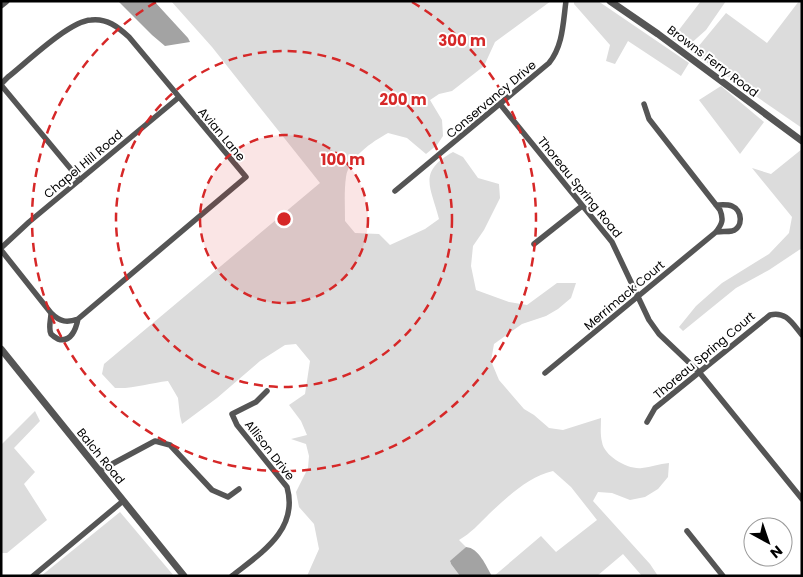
<svg xmlns="http://www.w3.org/2000/svg" width="803" height="577" viewBox="0 0 803 577" font-family="Poppins,sans-serif">
	<style>
		.green { fill: #dcdcdc }
		.water { fill: #a3a3a3 }
		.lines { fill: none; stroke-linecap: round; stroke-linejoin: round }
		.minor { stroke: #555; stroke-width: 5.5 }
		.tertiary { stroke: #555; stroke-width: 7 }
		.ring { fill: none; stroke: #d62828; stroke-width: 2.5; stroke-dasharray: 9 6 }
		.labels { text-anchor: middle; dominant-baseline: central; stroke-width: 4; stroke-linejoin: round; paint-order: stroke }
		.street-label { font-size: 12px; fill: #000; stroke: #fff }
		.centre { fill: #d62828; stroke: #fff; stroke-width: 2.5 }
		.ring-label { font-size: 15px; text-anchor: middle; font-weight: bold; fill: #d62828; stroke: #fff; stroke-width: 4; stroke-linejoin: round; paint-order: stroke }
	</style>
	<rect width="100%" height="100%" fill="#fff"/>
	<path class="green" d="M 171,1 L 551,1 L 495,42 L 484,66 L 452,91 L 439,94 L 430,100 L 442,120 L 443,136 L 437,145 L 426,154 L 407,138 L 388,133 C 372,142 349,157 346,177 C 344,191 345,206 345,221 L 355,233 L 379,234 L 390,245 L 425,229 L 439,219 C 431,187 417,172 453,152 L 463,157 L 478,178 L 499,184 L 500,198 L 484,230 L 473,246 L 471,266 L 476,290 L 509,302 L 527,305 L 557,283 L 576,283 L 571,298 L 558,309 L 546,316 L 522,324 L 494,344 L 491,361 L 499,380 L 524,409 L 534,415 L 549,428 L 563,430 L 601,418 C 601,426 600,434 602,442 C 604,456 628,470 642,468 C 651,467 659,464 669,463 L 668,477 L 658,489 L 645,497 L 630,500 L 612,493 L 598,492 L 593,501 L 650,564 L 658,576 L 642,576 L 623,554 L 597,576 L 494,576 L 541,536 L 556,552 L 597,520 L 571,487 L 553,471 C 528,477 507,497 489,514 C 479,524 471,533 459,540 L 466,547 L 450,562 L 451,564 L 460,576 L 307,576 L 319,549 L 314,524 L 299,507 L 296,492 L 308,468 L 309,456 L 306,444 L 291,439 L 307,435 L 301,421 L 289,405 L 305,394 L 310,361 L 296,344 L 285,345 L 260,361 L 217,398 L 182,424 L 180,416 L 178,398 L 168,381 C 150,383 133,389 115,388 L 102,374 L 104,364 L 320,183 L 212,47 Z
		M 574,1 L 598,1 L 689,63 L 681,76 L 628,41 L 615,64 L 606,61 L 610,45 L 574,4 Z
		M 701,1 L 726,1 L 706,30 L 688,46 L 672,39 Z
		M 799,1 L 802,1 L 802,128 L 693,53 L 726,13 L 767,43 Z
		M 721,86 L 764,122 L 740,154 L 699,100 Z
		M 802,149 L 802,248 L 769,270 L 736,288 L 683,331 L 679,327 L 696,306 L 722,283 L 769,254 L 789,233 L 792,217 L 752,168 L 771,174 Z
		M 35,411 L 40,421 L 14,448 L 35,472 L 24,484 L 47,520 L 7,553 L 1,553 L 1,445 Z
		M 120,512 L 174,576 L 41,576 Z"/>
	<path class="water" d="M 118,1 L 154,1 L 188,38 L 190,42 L 165,46 L 152,35 Z
		M 466,547 C 479,548 486,566 492,576 L 460,576 L 451,564 L 450,561 Z"/>
	<g class="lines">
		<path class="minor" d="M 1,84 L 8,77 C 26,63 69,21 91,20 C 107,18 118,27 129,37 L 246,177 L 78,319 C 67,323 60,322 51,313 L 1,250
			M 1,85 L 80,180
			M 500,104 L 612,242 L 649,320 L 659,334 L 699,372 L 802,499
			M 395,191 L 549,63 C 563,46 563,23 566,1
			M 716,205 C 720,205 727,204 732,206 C 742,210 744,227 732,231 C 727,232 721,231 716,232
			M 534,244 L 582,206
			M 1,248 L 29,222 L 178,98
			M 51,313 C 51,320 48,328 51,334 C 52,335 56,338 58,339 C 71,343 76,329 78,319
			M 545,373 L 716,232 C 722,224 724,220 720,210 L 649,119 L 644,104
			M 647,422 L 655,408 L 770,315 C 786,311 792,323 802,335
			M 99,471 L 155,441 L 170,445 L 212,490 L 228,497 L 239,489
			M 687,531 L 723,576
			M 33,576 L 123,501
			M 232,576 C 261,553 299,530 287,487 L 237,425 L 232,414 L 256,402 L 267,391"/>
		<path class="tertiary" d="M 610,1 L 658,34 L 802,141
			M 1,5 L 6,1
			M 1,349 L 184,576"/>
	</g>
	<circle cx="284" cy="219" r="84" fill="#d62828" fill-opacity=".12"/>
	<g class="ring">
		<circle cx="284" cy="219" r="84"/>
		<circle cx="284" cy="219" r="168"/>
		<path d="M412 2A252 252 0 1 1 156 2"/>
	</g>
	<g class="labels">
		<g class="street-label">
			<text transform="translate(713 61) rotate(37)">Browns Ferry Road</text>
			<text transform="translate(491 99) rotate(-40)">Conservancy Drive</text>
			<text transform="translate(222 134) rotate(50)">Avian Lane</text>
			<text transform="translate(83 164) rotate(-40)">Chapel Hill Road</text>
			<text transform="translate(580 187) rotate(51)">Thoreau Spring Road</text>
			<text transform="translate(624 295) rotate(-40)">Merrimack Court</text>
			<text transform="translate(704 355) rotate(-40)">Thoreau Spring Court</text>
			<text transform="translate(270 450) rotate(52)">Allison Drive</text>
			<text transform="translate(101 456) rotate(51)">Balch Road</text>
		</g>
	</g>
	<circle cx="284" cy="219" r="8" class="centre"/>
	<g class="ring-label">
		<text x="462" y="46">300 m</text>
		<text x="403" y="105">200 m</text>
		<text x="343" y="165">100 m</text>
	</g>
	<rect width="803" height="577" fill="none" stroke="#000000" stroke-width="5"/>
	<g transform="translate(768 542) rotate(140)"><circle r="24" fill="#ffffff" stroke="#999999"/>
	<path d="M0-4L9 19L0 12L-9 19Z" fill="#000000"/>
	<text y="-8" font-size="14" font-weight="bold" text-anchor="middle" fill="#000000">N</text>
	</g>
</svg>
